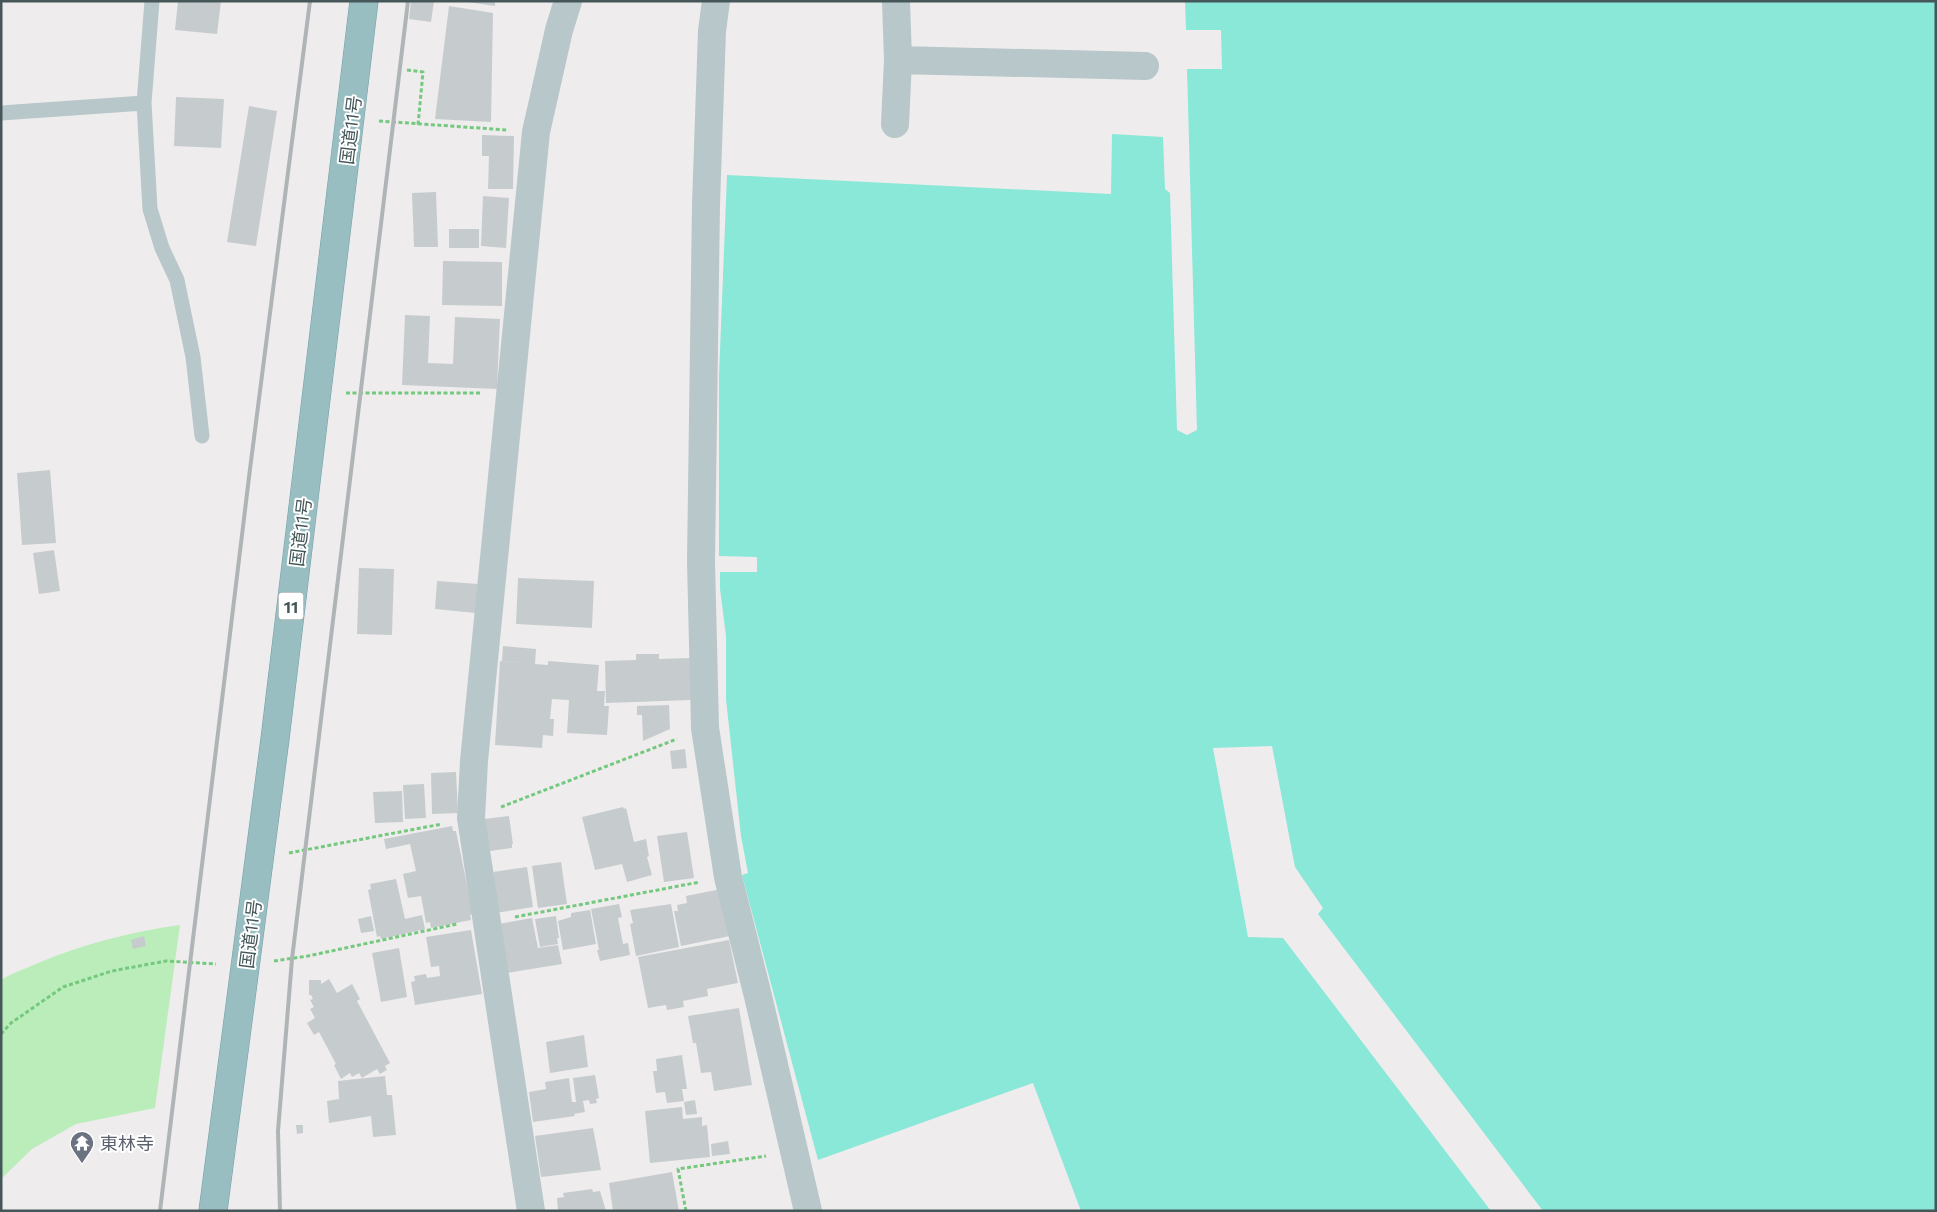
<svg xmlns="http://www.w3.org/2000/svg" width="1937" height="1212" viewBox="0 0 1937 1212" font-family="Commissioner,'Noto Sans JP',sans-serif">
	<style>
		.green { fill: #bbedbb }
		.water { fill: #89e8d7 }
		.pier { fill: #efeced }
		.building { fill: #c6ccce }
		.lines { fill: none; stroke-linecap: round; stroke-linejoin: round }
		.trunk-casing { stroke: #709fa6; stroke-width: 29 }
		.path { stroke: #74c97e; stroke-width: 3; stroke-dasharray: 4 2.5; stroke-linecap: butt }
		.service { stroke: #b8c7c9; stroke-width: 15 }
		.minor { stroke: #b8c7c9; stroke-width: 28 }
		.trunk { stroke: #98bec2; stroke-width: 28 }
		.rail { stroke: #afb5b7; stroke-width: 4 }
		.labels { text-anchor: middle; dominant-baseline: central; stroke-width: 4; stroke-linejoin: round; paint-order: stroke }
		.shield { fill: #fff; stroke: #7d898b; stroke-width: 1 }
		.shield-label { font-size: 16px; font-weight: bold; fill: #455759 }
		.street-label { font-size: 18px; fill: #455759; stroke: #fff }
		.worship-label { font-size: 18px; fill: #5b616d; stroke: #fff; text-anchor: start }
	</style>
	<rect width="100%" height="100%" fill="#efeced"/>
	<path class="green" d="M 180,925 L 155,1108 L 76,1124 L 32,1149 L 1,1179 L 1,980 C 12,973 24,969 36,964 C 82,944 130,932 180,925 Z"/>
	<path class="water" d="M 1185,1 L 1936,1 L 1936,1211 L 1081,1211 L 1033,1083 L 818,1160 L 742,875 L 748,873 L 741,836 L 726,699 L 726,636 L 720,589 L 720,572 L 757,572 L 757,557 L 719,556 L 719,376 L 727,175 L 1111,194 L 1112,134 L 1163,137 L 1165,189 L 1170,193 L 1177,430 L 1187,435 L 1197,430 L 1187,69 L 1222,69 L 1221,30 L 1186,30 Z"/>
	<path class="pier" d="M 1272,746 L 1295,867 L 1323,908 L 1318,914 L 1543,1211 L 1491,1211 L 1283,938 L 1248,937 L 1213,748 Z"/>
	<path class="building" d="M 178,1 L 221,1 L 217,34 L 175,30 Z
		M 411,1 L 434,1 L 431,22 L 409,19 Z
		M 461,1 L 495,1 L 495,6 Z
		M 449,6 L 493,13 L 491,122 L 435,119 Z
		M 176,97 L 224,99 L 221,148 L 174,146 Z
		M 249,106 L 277,111 L 256,246 L 227,242 Z
		M 482,135 L 514,136 L 513,189 L 488,189 L 489,156 L 482,156 Z
		M 436,192 L 438,247 L 414,247 L 412,193 Z
		M 483,196 L 509,198 L 506,248 L 481,246 Z
		M 449,229 L 479,229 L 479,248 L 449,248 Z
		M 443,261 L 502,262 L 502,306 L 442,305 Z
		M 405,315 L 430,316 L 428,363 L 453,364 L 455,317 L 500,319 L 497,389 L 402,385 Z
		M 50,470 L 56,543 L 22,545 L 17,473 Z
		M 54,550 L 60,591 L 39,594 L 33,553 Z
		M 359,568 L 394,569 L 392,635 L 357,634 Z
		M 518,578 L 594,581 L 592,628 L 516,624 Z
		M 437,581 L 478,584 L 476,613 L 435,609 Z
		M 503,646 L 536,649 L 535,664 L 548,665 L 548,661 L 599,665 L 597,691 L 605,691 L 604,706 L 609,706 L 607,735 L 567,733 L 569,700 L 552,699 L 550,719 L 554,719 L 553,736 L 543,735 L 542,748 L 495,745 L 500,661 L 523,663 L 502,661 Z
		M 636,654 L 659,654 L 659,659 L 690,658 L 692,700 L 606,703 L 605,661 L 636,660 Z
		M 669,705 L 670,729 L 643,741 L 642,715 L 637,715 L 637,706 Z
		M 685,749 L 687,768 L 672,769 L 670,751 Z
		M 456,772 L 458,813 L 432,814 L 431,773 Z
		M 424,784 L 426,818 L 405,819 L 403,785 Z
		M 402,791 L 403,822 L 375,823 L 373,792 Z
		M 623,807 L 624,809 L 626,808 L 634,842 L 646,839 L 649,856 L 647,857 L 652,875 L 627,882 L 622,864 L 595,870 L 582,817 Z
		M 509,816 L 513,844 L 512,844 L 512,848 L 490,851 L 484,819 Z
		M 452,826 L 453,831 L 456,831 L 473,914 L 470,915 L 471,920 L 431,928 L 430,922 L 426,923 L 421,896 L 408,898 L 403,874 L 416,871 L 410,844 L 386,849 L 384,839 Z
		M 687,832 L 694,878 L 664,882 L 657,836 Z
		M 561,862 L 567,904 L 538,908 L 532,866 Z
		M 527,867 L 533,907 L 495,913 L 490,874 L 494,874 L 493,872 Z
		M 396,879 L 405,919 L 422,915 L 425,929 L 381,939 L 380,936 L 377,937 L 368,890 L 371,889 L 370,884 Z
		M 721,889 L 730,936 L 681,946 L 674,911 L 678,911 L 677,905 L 687,903 L 686,896 Z
		M 619,904 L 622,917 L 618,918 L 623,944 L 628,943 L 630,955 L 600,961 L 597,950 L 599,950 L 591,909 Z
		M 671,904 L 679,947 L 636,956 L 630,924 L 633,923 L 630,910 Z
		M 590,910 L 596,944 L 563,950 L 558,921 L 571,917 L 571,913 Z
		M 371,916 L 374,931 L 361,933 L 358,919 Z
		M 556,916 L 559,938 L 557,938 L 558,944 L 540,947 L 535,919 Z
		M 532,918 L 538,948 L 558,945 L 562,964 L 506,973 L 498,924 Z
		M 471,930 L 482,994 L 415,1005 L 411,982 L 415,981 L 414,976 L 426,974 L 427,978 L 440,976 L 439,966 L 431,967 L 426,937 Z
		M 144,936 L 146,946 L 133,949 L 131,940 Z
		M 729,940 L 738,983 L 707,989 L 708,996 L 683,1001 L 684,1007 L 667,1010 L 666,1005 L 648,1008 L 638,957 Z
		M 399,948 L 407,997 L 381,1002 L 372,953 Z
		M 329,979 L 337,993 L 352,984 L 360,999 L 357,1001 L 390,1063 L 385,1066 L 387,1070 L 380,1074 L 377,1069 L 362,1078 L 359,1073 L 352,1077 L 350,1073 L 341,1079 L 334,1065 L 336,1064 L 319,1032 L 314,1035 L 307,1023 L 315,1018 L 310,1009 L 314,1007 L 310,1000 L 313,999 L 311,995 L 309,995 L 309,980 L 321,980 L 321,984 Z
		M 739,1008 L 752,1085 L 714,1091 L 711,1072 L 701,1073 L 696,1043 L 693,1043 L 688,1016 Z
		M 584,1035 L 588,1067 L 550,1073 L 546,1042 Z
		M 682,1055 L 687,1089 L 682,1089 L 684,1101 L 667,1103 L 665,1092 L 656,1093 L 653,1071 L 657,1071 L 656,1059 Z
		M 595,1075 L 599,1098 L 596,1099 L 597,1103 L 590,1104 L 589,1100 L 583,1101 L 585,1112 L 574,1114 L 575,1116 L 533,1122 L 529,1092 L 546,1089 L 545,1082 L 569,1078 L 572,1102 L 576,1102 L 573,1078 Z
		M 385,1076 L 387,1095 L 392,1095 L 396,1135 L 373,1137 L 371,1116 L 329,1123 L 327,1101 L 339,1099 L 338,1081 Z
		M 695,1100 L 697,1114 L 686,1115 L 684,1102 Z
		M 682,1107 L 683,1119 L 702,1117 L 702,1126 L 707,1125 L 710,1157 L 650,1163 L 645,1111 Z
		M 296,1125 L 303,1125 L 303,1133 L 297,1134 Z
		M 593,1128 L 601,1170 L 541,1177 L 535,1136 Z
		M 728,1141 L 730,1154 L 712,1156 L 711,1144 Z
		M 672,1172 L 679,1211 L 613,1211 L 609,1183 Z
		M 592,1189 L 593,1192 L 600,1191 L 606,1211 L 558,1211 L 557,1198 L 564,1197 L 563,1193 Z"/>
	<g class="lines">
		<g class="trunk-casing">
			<path id="trunk" d="M 213,1211 L 275,739 L 364,1"/>
		</g>
		<path class="path" d="M 407,70 L 423,72 L 418,125
			M 379,121 L 507,130
			M 346,393 L 480,393
			M 501,807 L 677,739
			M 289,853 L 442,824
			M 515,917 L 700,882
			M 274,961 L 308,956 L 457,924
			M 1,1034 L 11,1023 L 63,987 L 112,971 L 166,961 L 216,964
			M 686,1211 L 678,1169 L 766,1156"/>
		<path class="service" d="M 152,1 L 144,103 L 150,209 L 162,248 L 177,280 L 193,357 L 202,436
			M 1,113 L 144,103"/>
		<path class="minor" d="M 716,1 L 712,31 L 706,204 L 701,561 L 705,728 L 728,877 L 758,996 L 808,1211
			M 898,60 L 1145,66
			M 895,124 L 898,60 L 896,1
			M 531,1211 L 471,818 L 474,761 L 536,132 L 559,30 L 568,1"/>
		<use href="#trunk" class="trunk"/>
		<path class="rail" d="M 160,1211 L 250,469 L 310,1
			M 280,1211 L 278,1131 L 292,959 L 408,1"/>
	</g>
	<defs>
		<g id="temple-pin" transform="scale(1.25)"><path d="M0 17L-7.5 6A9.5 9.5 0 1 1 7.5 6Z" fill="#6b7280" stroke="#fff"/><path d="M0-6L5-2H3V0L6.5 2.5H4V6H1.5V3h-3V6H-4V2.5H-6.5L-3 0V-2H-5Z" fill="#fff"/></g>
	</defs>
	<g fill-rule="evenodd">
		<use href="#temple-pin" x="82" y="1143"/>
	</g>
	<g class="labels">
		<rect class="shield" x="278.5" y="592.5" width="25" height="27" rx="4"/>
		<g class="shield-label">
			<text x="291" y="606">11</text>
		</g>
		<g class="street-label">
			<text transform="translate(350 130) rotate(-83)">国道11号</text>
			<text transform="translate(300 532) rotate(-83)">国道11号</text>
			<text transform="translate(250 934) rotate(-83)">国道11号</text>
		</g>
		<g class="worship-label">
			<text x="100" y="1143">東林寺</text>
		</g>
	</g>
	<rect width="1937" height="1212" fill="none" stroke="#455759" stroke-width="5"/>
</svg>
